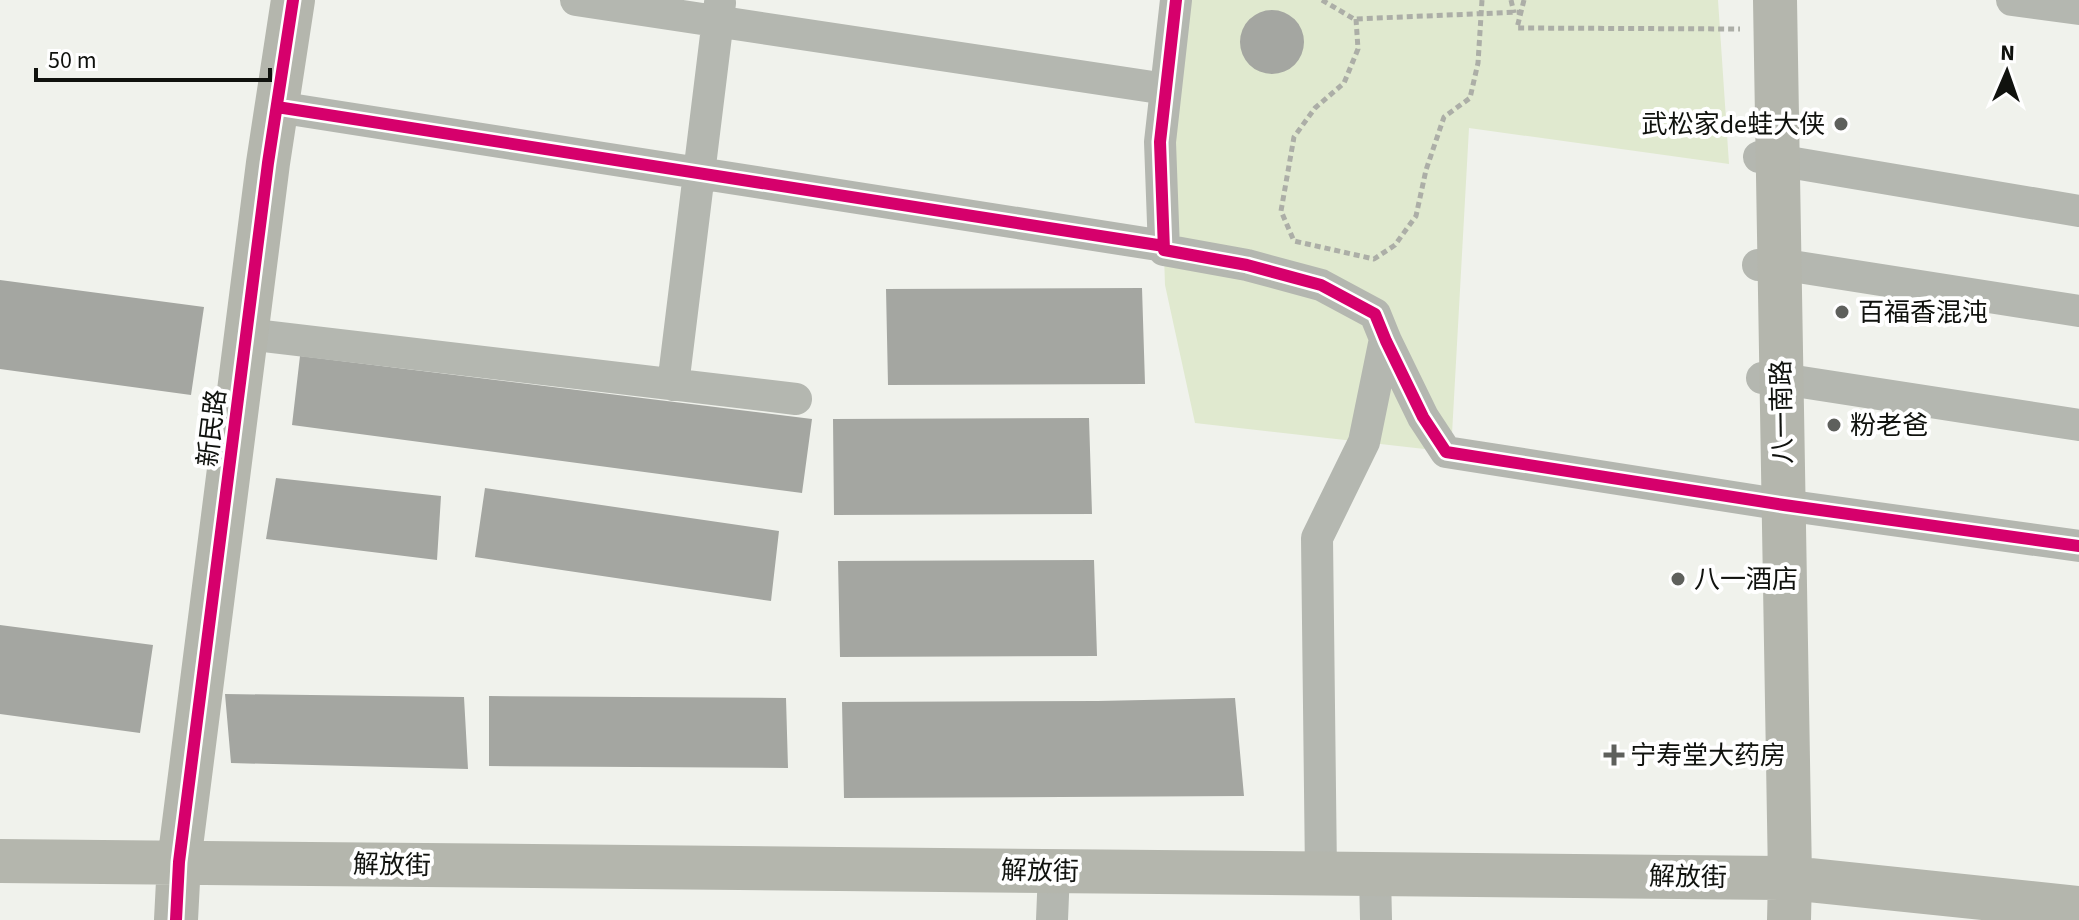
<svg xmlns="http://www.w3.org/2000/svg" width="2079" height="920" viewBox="0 0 2079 920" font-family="'Source Sans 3','Noto Sans SC',sans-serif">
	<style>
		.green { fill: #e0e9cf }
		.building { fill: #a4a6a1 }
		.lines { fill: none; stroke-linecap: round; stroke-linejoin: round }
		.path { stroke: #acaea7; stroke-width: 5; stroke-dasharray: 6 4; stroke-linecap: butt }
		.street { stroke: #b4b7b0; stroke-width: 32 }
		.secondary { stroke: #b4b6ad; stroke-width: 44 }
		.cycleway-casing { stroke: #fff; stroke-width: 17 }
		.cycleway { stroke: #d6006c; stroke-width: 12 }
		.poi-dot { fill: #5e605c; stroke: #fff; stroke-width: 3 }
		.labels { text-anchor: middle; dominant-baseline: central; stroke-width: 8; stroke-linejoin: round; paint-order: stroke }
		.poi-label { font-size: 26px; fill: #10120e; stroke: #fff; text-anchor: start }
		.street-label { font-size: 26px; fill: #10120e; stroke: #fff }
	</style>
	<rect width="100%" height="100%" fill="#f0f2ec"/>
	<path class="green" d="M 1174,0 L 1718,0 L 1729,164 L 1469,128 L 1451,452 L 1195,423 L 1165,285 L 1160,134 Z"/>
	<path class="building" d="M1240 42a32 32 0 1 1 64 0a32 32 0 1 1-64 0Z
		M 0,280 L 204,307 L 191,395 L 0,369 Z
		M 1142,288 L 1145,384 L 888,385 L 886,289 Z
		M 300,356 L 812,419 L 802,493 L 292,425 Z
		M 1089,418 L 1092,514 L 834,515 L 833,419 Z
		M 276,478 L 441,496 L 437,560 L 266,539 Z
		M 485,488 L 779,531 L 771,601 L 475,557 Z
		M 1094,560 L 1097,656 L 840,657 L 838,561 Z
		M 0,625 L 153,645 L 140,733 L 0,714 Z
		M 225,694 L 464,697 L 468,769 L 231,763 Z
		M 489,696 L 786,698 L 788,768 L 489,766 Z
		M 1235,698 L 1244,796 L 844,798 L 842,702 L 1098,701 Z"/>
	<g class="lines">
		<path class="path" d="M 1322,0 L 1354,19 L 1521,12
			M 1511,0 L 1514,13
			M 1524,0 L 1517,28 L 1740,29
			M 1356,19 L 1358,49 L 1344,83 L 1315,108 L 1294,137 L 1281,211 L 1294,241 L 1374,259 L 1395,245 L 1416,216 L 1426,170 L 1444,117 L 1470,98 L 1478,63 L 1482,0"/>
		<path class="street" d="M 576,0 L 1166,89
			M 1176,0 L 1160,142 L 1164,250 L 1247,265 L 1321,285 L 1375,314 L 1386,341 L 1423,417 L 1446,452 L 1784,505 L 2079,546
			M 2012,0 L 2079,9
			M 277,107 L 1164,246
			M 1759,157 L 2079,211
			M 1758,265 L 1779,264 L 2079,311
			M 247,334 L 796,399
			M 1762,378 L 1782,379 L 2079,425
			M 673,385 L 720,3
			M 1321,874 L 1317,538 L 1364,442 L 1385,339
			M 1375,874 L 1376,920
			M 1052,920 L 1054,871"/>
		<path class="secondary" d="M 1775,0 L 1790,878 L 1789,920
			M 0,861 L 1790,878 L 2079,908
			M 176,920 L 179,862 L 268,163 L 293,0"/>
		<g class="cycleway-casing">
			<path id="cycleway" d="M 1176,0 L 1160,142 L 1164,250 L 1247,265 L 1321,285 L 1375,314 L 1386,341 L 1423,417 L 1446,452 L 1784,505 L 2079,546
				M 277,107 L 1164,246
				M 176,920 L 179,862 L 268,163 L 293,0"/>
		</g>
		<use href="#cycleway" class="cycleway"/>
	</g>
	<g class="poi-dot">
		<circle cx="1841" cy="124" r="8"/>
		<circle cx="1842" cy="312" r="8"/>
		<circle cx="1834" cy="425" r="8"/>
		<circle cx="1678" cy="579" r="8"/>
		<path d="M1610 743h8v8h8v8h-8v8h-8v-8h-8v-8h8z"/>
	</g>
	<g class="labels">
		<g class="poi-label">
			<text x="1825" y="124" text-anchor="end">武松家de蛙大侠</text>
			<text x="1858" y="312">百福香混沌</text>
			<text x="1850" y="425">粉老爸</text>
			<text x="1694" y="579">八一酒店</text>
			<text x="1630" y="755">宁寿堂大药房</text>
		</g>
		<g class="street-label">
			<text transform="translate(1782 412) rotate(-91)">八一南路</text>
			<text transform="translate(212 428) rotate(-83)">新民路</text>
			<text transform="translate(392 865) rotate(1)">解放街</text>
			<text transform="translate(1040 871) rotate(1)">解放街</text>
			<text transform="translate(1688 877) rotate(1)">解放街</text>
		</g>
	</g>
	<g transform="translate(2007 72) rotate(2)" stroke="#ffffff" stroke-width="6" paint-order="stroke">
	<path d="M0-6L14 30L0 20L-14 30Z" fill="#10120e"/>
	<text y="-12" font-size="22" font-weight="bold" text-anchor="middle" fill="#10120e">N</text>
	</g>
	<path d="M36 68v12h234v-12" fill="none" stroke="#10120e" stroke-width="4"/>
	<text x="48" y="68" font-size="24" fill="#10120e" stroke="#ffffff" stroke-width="6" paint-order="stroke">50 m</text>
</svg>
